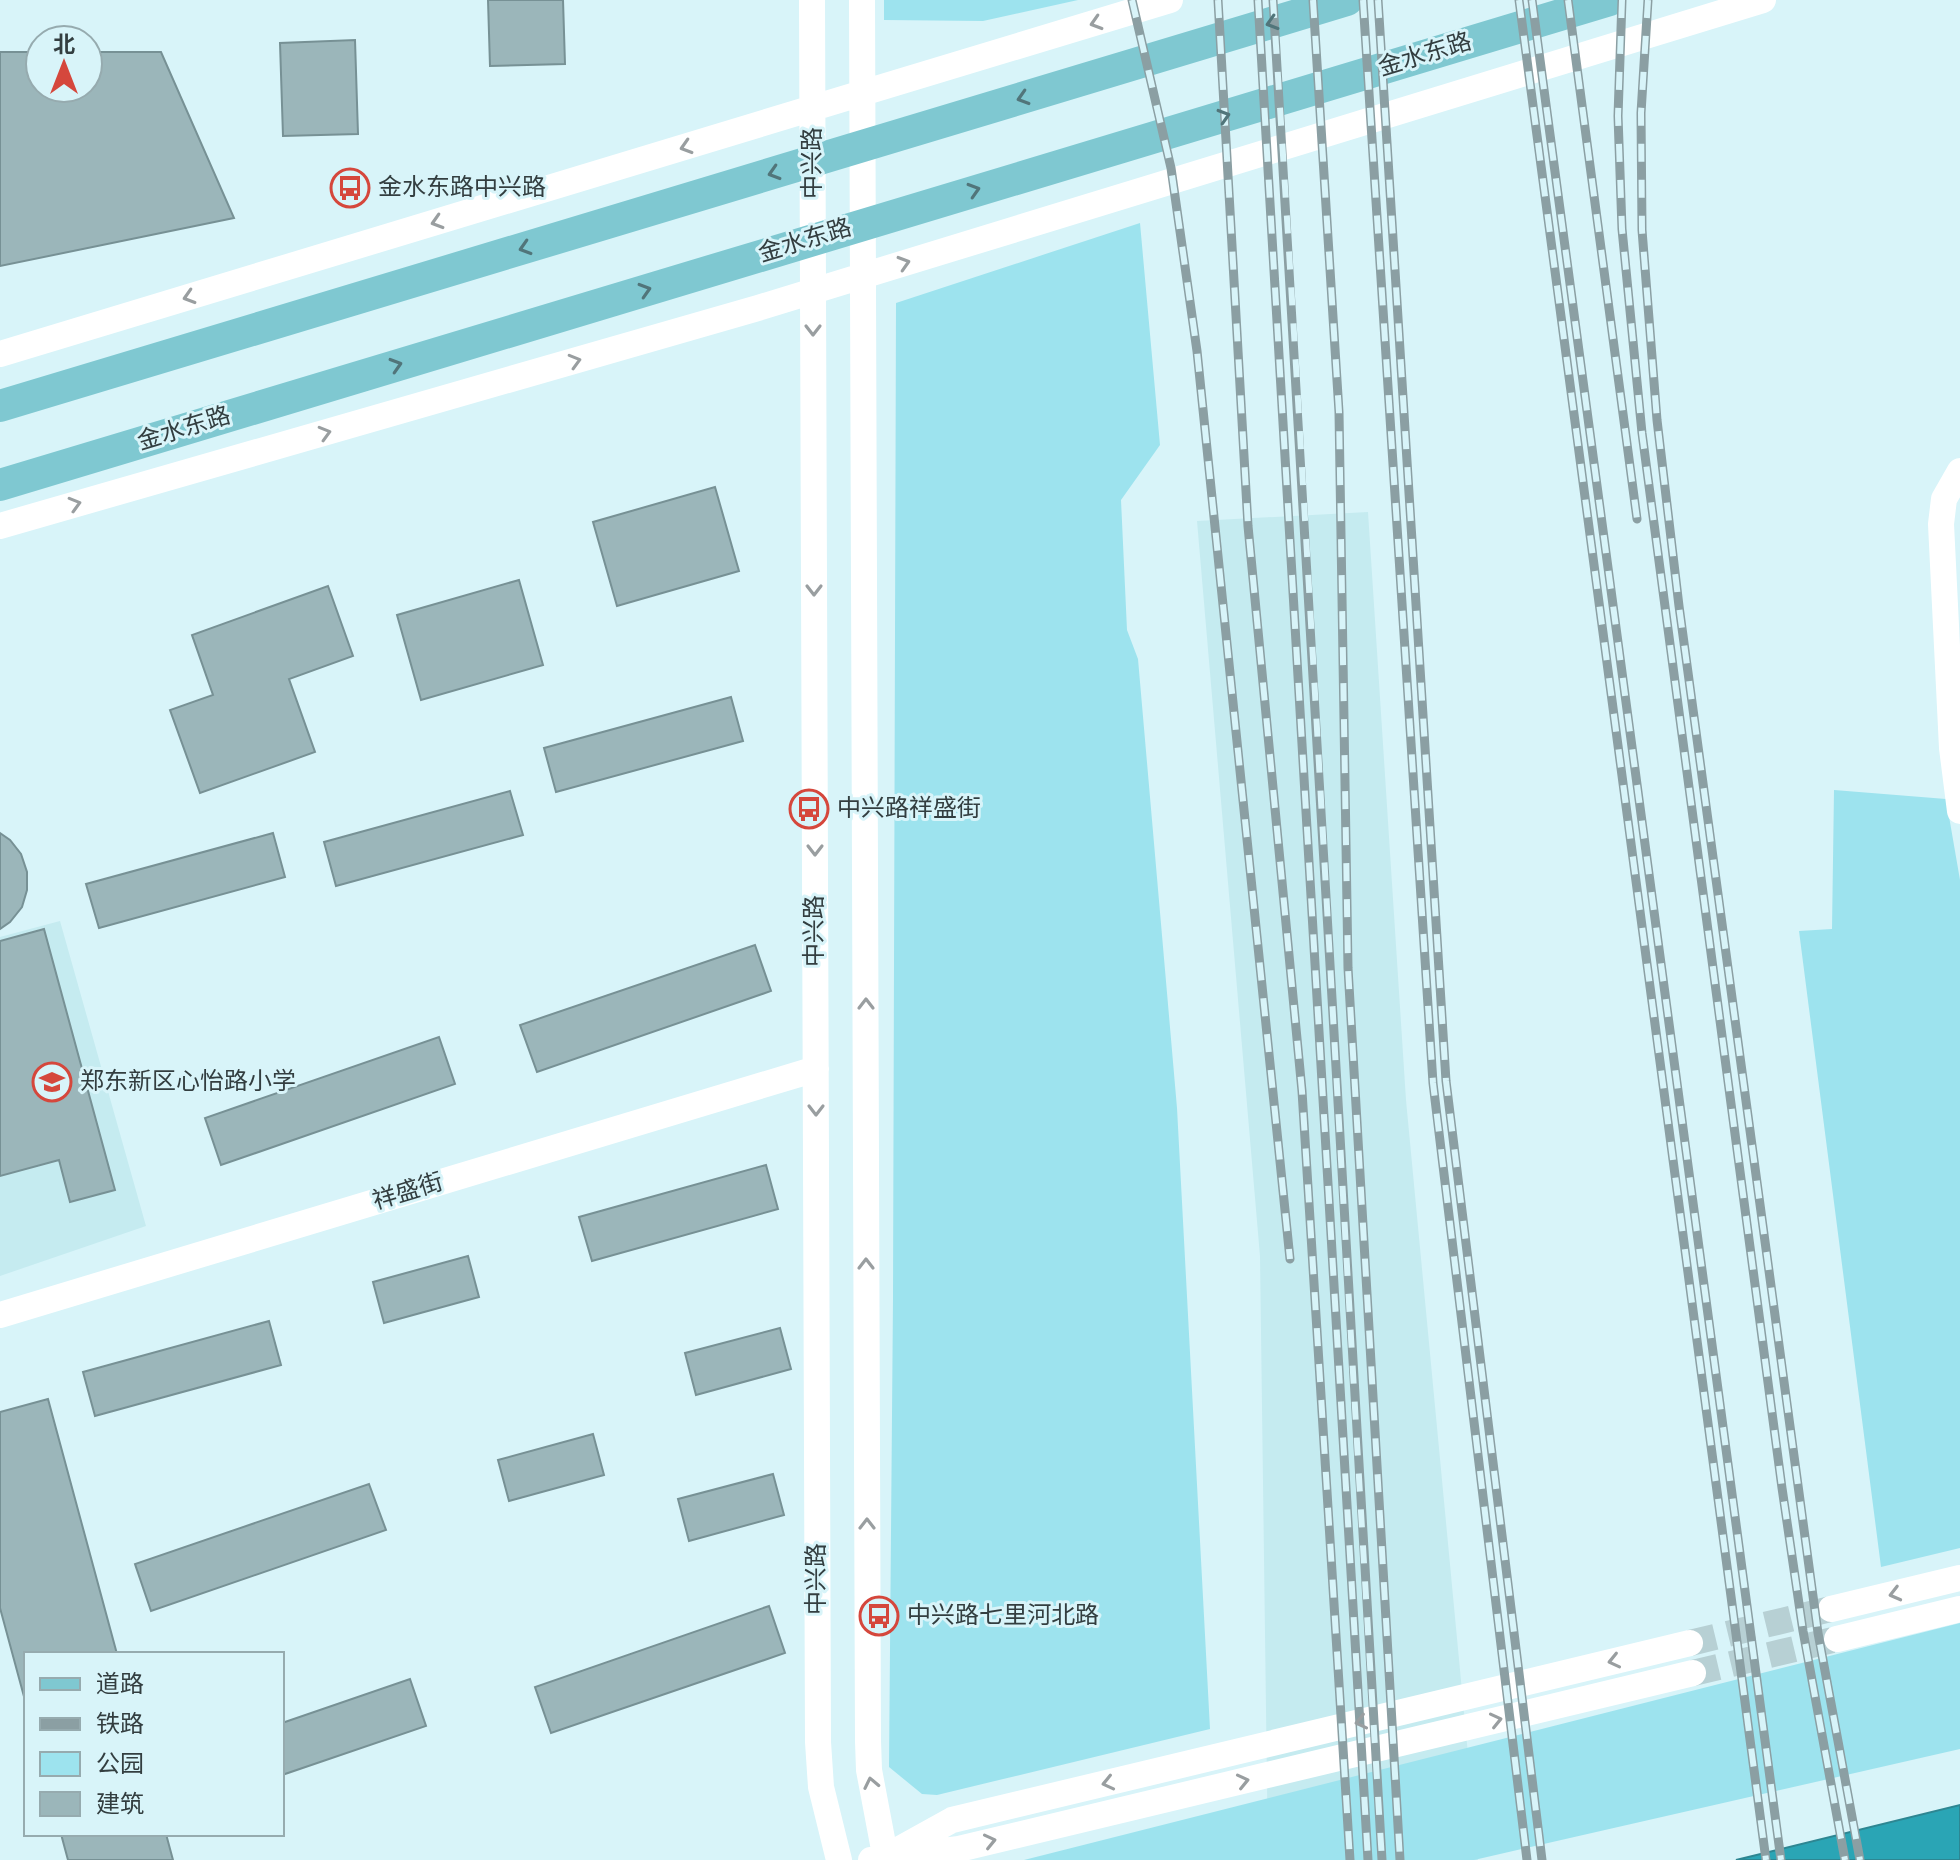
<svg xmlns="http://www.w3.org/2000/svg" width="1960" height="1860" viewBox="0 0 1960 1860" font-family="Spectral,'Noto Sans SC',serif">
	<style>
		.built { fill: #c5ebf0 }
		.green { fill: #9de3ee }
		.water { fill: #2aa5b5; stroke: #2d8692; stroke-width: 2 }
		.building { fill: #9bb6ba; stroke: #779195; stroke-width: 2 }
		.lines { fill: none; stroke-linecap: round; stroke-linejoin: round }
		.minor-tunnel { stroke: #b7d0d4; stroke-width: 26; stroke-dasharray: 26 13; stroke-linecap: butt }
		.minor { stroke: #fff; stroke-width: 26 }
		.major { stroke: #7fc8d1; stroke-width: 32 }
		.rail-casing { stroke: #8b9fa3; stroke-width: 9 }
		.rail { stroke: #d8f4f9; stroke-width: 6; stroke-dasharray: 18; stroke-linecap: butt }
		.oneway { stroke: #999ea0 }
		.oneway2 { stroke: #51757a }
		.labels { text-anchor: middle; dominant-baseline: central; stroke-width: 6; stroke-linejoin: round; paint-order: stroke }
		.street-label { font-size: 24px; fill: #333e40; stroke: #d8f4f9 }
		.poi-label { font-size: 24px; fill: #333e40; stroke: #d8f4f9; text-anchor: start }
	</style>
	<rect width="100%" height="100%" fill="#d8f4f9"/>
	<path class="built" d="M 1368,512 L 1406,1100 L 1478,1860 L 1268,1860 L 1260,1256 L 1197,521 Z
		M 60,921 L 146,1226 L 0,1276 L 0,937 Z"/>
	<path class="green" d="M 884,0 L 1078,0 L 983,21 L 884,20 Z
		M 1140,223 L 1160,445 L 1121,500 L 1127,630 L 1138,659 L 1177,1108 L 1210,1729 L 937,1795 L 922,1794 L 889,1767 L 893,1298 L 896,303 Z
		M 1834,790 L 1946,799 L 1960,880 L 1960,1548 L 1881,1567 L 1799,931 L 1832,929 Z
		M 1960,1623 L 1960,1749 L 1474,1860 L 1024,1860 Z"/>
	<path class="water" d="M 1960,1805 L 1960,1860 L 1736,1860 Z"/>
	<path class="building" d="M 488,0 L 563,0 L 565,64 L 490,66 Z
		M 355,40 L 358,134 L 283,136 L 280,43 Z
		M 0,52 L 40,52 L 40,88 L 88,88 L 88,52 L 161,52 L 234,218 L 0,266 Z
		M 715,487 L 739,571 L 617,606 L 593,522 Z
		M 519,580 L 543,665 L 421,700 L 397,615 Z
		M 328,586 L 353,656 L 289,679 L 315,752 L 200,793 L 170,710 L 213,695 L 192,635 Z
		M 731,697 L 743,741 L 556,792 L 544,748 Z
		M 510,791 L 523,835 L 336,886 L 324,842 Z
		M 0,833 L 10,840 L 21,854 L 27,872 L 27,890 L 22,907 L 10,922 L 0,929 Z
		M 273,833 L 285,877 L 99,928 L 86,884 Z
		M 44,929 L 115,1190 L 70,1202 L 59,1160 L 0,1176 L 0,941 Z
		M 755,945 L 771,991 L 537,1072 L 520,1025 Z
		M 439,1037 L 455,1084 L 221,1165 L 205,1118 Z
		M 766,1165 L 778,1209 L 592,1261 L 579,1217 Z
		M 468,1256 L 479,1297 L 384,1323 L 373,1282 Z
		M 269,1321 L 281,1365 L 95,1416 L 83,1372 Z
		M 780,1328 L 791,1369 L 696,1395 L 685,1353 Z
		M 48,1399 L 117,1654 L 26,1654 L 26,1704 L 0,1608 L 0,1412 Z
		M 593,1434 L 604,1475 L 509,1501 L 498,1460 Z
		M 773,1474 L 784,1515 L 689,1541 L 678,1499 Z
		M 369,1484 L 386,1530 L 151,1611 L 135,1564 Z
		M 769,1606 L 785,1653 L 551,1733 L 535,1687 Z
		M 410,1679 L 426,1726 L 282,1775 L 282,1723 Z
		M 61,1834 L 166,1834 L 173,1860 L 68,1860 Z"/>
	<g class="lines">
		<path class="minor-tunnel" d="M 1690,1643 L 1831,1609
			M 1693,1673 L 1837,1639"/>
		<path class="minor" d="M 812,0 L 818,1742 L 821,1787 L 839,1860
			M 862,0 L 868,1741 L 869,1770 L 886,1860
			M 0,354 L 1170,0
			M 1960,471 L 1944,499 L 1941,524 L 1952,748 L 1960,811
			M 0,526 L 758,308 L 1763,0
			M 0,1315 L 816,1069
			M 1831,1609 L 1960,1578
			M 1837,1639 L 1960,1609
			M 896,1851 L 952,1820 L 1690,1643
			M 871,1860 L 959,1849 L 1693,1673"/>
		<path class="major" d="M 0,406 L 1347,0
			M 0,485 L 1610,0"/>
		<g class="rail-casing">
			<path id="rail" d="M 1132,0 L 1171,168 L 1197,351 L 1290,1259
				M 1218,0 L 1248,526 L 1302,1091 L 1350,1860
				M 1258,0 L 1368,1860
				M 1273,0 C 1314,620 1343,1240 1382,1860
				M 1313,0 L 1339,412 L 1348,968 L 1400,1860
				M 1363,0 L 1433,1083 L 1527,1860
				M 1378,0 L 1446,1081 L 1542,1860
				M 1519,0 L 1766,1860
				M 1532,0 L 1781,1860
				M 1568,0 L 1637,519
				M 1622,0 L 1618,116 L 1622,229 L 1642,433 L 1782,1488 L 1803,1631 L 1845,1860
				M 1648,0 L 1641,113 L 1642,230 L 1657,420 L 1679,606 L 1818,1633 L 1860,1860"/>
		</g>
		<use href="#rail" class="rail"/>
	</g>
	<defs><path id="oneway-chevron" d="M-2-3.5L2.5 0L-2 3.5" fill="none" stroke-width="1.6" stroke-linecap="round" stroke-linejoin="round" transform="scale(2)"/></defs>
	<g class="oneway">
		<use href="#oneway-chevron" transform="translate(1096 23) rotate(163)"/>
		<use href="#oneway-chevron" transform="translate(686 147) rotate(163)"/>
		<use href="#oneway-chevron" transform="translate(437 222) rotate(163)"/>
		<use href="#oneway-chevron" transform="translate(904 263) rotate(-17)"/>
		<use href="#oneway-chevron" transform="translate(189 297) rotate(163)"/>
		<use href="#oneway-chevron" transform="translate(813 330) rotate(90)"/>
		<use href="#oneway-chevron" transform="translate(575 361) rotate(-16)"/>
		<use href="#oneway-chevron" transform="translate(325 433) rotate(-16)"/>
		<use href="#oneway-chevron" transform="translate(75 504) rotate(-16)"/>
		<use href="#oneway-chevron" transform="translate(814 590) rotate(90)"/>
		<use href="#oneway-chevron" transform="translate(815 850) rotate(90)"/>
		<use href="#oneway-chevron" transform="translate(866 1004) rotate(-90)"/>
		<use href="#oneway-chevron" transform="translate(816 1110) rotate(90)"/>
		<use href="#oneway-chevron" transform="translate(866 1264) rotate(-90)"/>
		<use href="#oneway-chevron" transform="translate(867 1524) rotate(-90)"/>
		<use href="#oneway-chevron" transform="translate(1895 1594) rotate(166)"/>
		<use href="#oneway-chevron" transform="translate(1614 1661) rotate(167)"/>
		<use href="#oneway-chevron" transform="translate(1496 1720) rotate(-13)"/>
		<use href="#oneway-chevron" transform="translate(1361 1722) rotate(167)"/>
		<use href="#oneway-chevron" transform="translate(1243 1781) rotate(-13)"/>
		<use href="#oneway-chevron" transform="translate(871 1783) rotate(-102)"/>
		<use href="#oneway-chevron" transform="translate(1108 1783) rotate(167)"/>
		<use href="#oneway-chevron" transform="translate(990 1841) rotate(-13)"/>
	</g>
	<g class="oneway2">
		<use href="#oneway-chevron" transform="translate(1272 23) rotate(163)"/>
		<use href="#oneway-chevron" transform="translate(1023 98) rotate(163)"/>
		<use href="#oneway-chevron" transform="translate(1224 116) rotate(-17)"/>
		<use href="#oneway-chevron" transform="translate(774 173) rotate(163)"/>
		<use href="#oneway-chevron" transform="translate(974 190) rotate(-17)"/>
		<use href="#oneway-chevron" transform="translate(525 248) rotate(163)"/>
		<use href="#oneway-chevron" transform="translate(645 290) rotate(-17)"/>
		<use href="#oneway-chevron" transform="translate(396 365) rotate(-17)"/>
	</g>
	<defs>
		<g id="bus-ring" transform="scale(2)"><circle r="9.5" fill="#d8f4f9" stroke="#d5473c" stroke-width="1.5"/><path d="M-5-6H5V4H4V6H2V4H-2V6H-4V4H-5ZM-3.5-4V0h7V-4ZM-3.5 1.2v1.5H-2V1.2ZM2 1.2v1.5H3.5V1.2Z" fill="#d5473c"/></g>
		<g id="school-ring" transform="scale(2)"><circle r="9.5" fill="#d8f4f9" stroke="#d5473c" stroke-width="1.5"/><path d="M0-5L7-2L0 1L-7-2ZM-4 1L0 2.5L4 1V4Q0 6-4 4Z" fill="#d5473c"/></g>
	</defs>
	<g fill-rule="evenodd">
		<use href="#bus-ring" x="350" y="188"/>
		<use href="#bus-ring" x="809" y="809"/>
		<use href="#school-ring" x="52" y="1082"/>
		<use href="#bus-ring" x="879" y="1616"/>
	</g>
	<g class="labels">
		<g class="street-label">
			<text transform="translate(1425 55) rotate(-17)">金水东路</text>
			<text transform="translate(813 163) rotate(-90)">中兴路</text>
			<text transform="translate(805 241) rotate(-17)">金水东路</text>
			<text transform="translate(184 429) rotate(-17)">金水东路</text>
			<text transform="translate(815 931) rotate(-90)">中兴路</text>
			<text transform="translate(408 1192) rotate(-17)">祥盛街</text>
			<text transform="translate(817 1579) rotate(-90)">中兴路</text>
		</g>
		<g class="poi-label">
			<text x="378" y="188">金水东路中兴路</text>
			<text x="837" y="809">中兴路祥盛街</text>
			<text x="80" y="1082">郑东新区心怡路小学</text>
			<text x="907" y="1616">中兴路七里河北路</text>
		</g>
	</g>
	<rect x="24" y="1652" width="260" height="184" fill="#d8f4f9" stroke="#96abaf" stroke-width="2"/>
	<rect x="40" y="1678" width="40" height="12" fill="#7fc8d1" stroke="#96abaf" stroke-width="2"/>
	<text x="96" y="1692" font-size="24" fill="#333e40">道路</text>
	<rect x="40" y="1718" width="40" height="12" fill="#8b9fa3" stroke="#96abaf" stroke-width="2"/>
	<text x="96" y="1732" font-size="24" fill="#333e40">铁路</text>
	<rect x="40" y="1752" width="40" height="24" fill="#9de3ee" stroke="#96abaf" stroke-width="2"/>
	<text x="96" y="1772" font-size="24" fill="#333e40">公园</text>
	<rect x="40" y="1792" width="40" height="24" fill="#9bb6ba" stroke="#96abaf" stroke-width="2"/>
	<text x="96" y="1812" font-size="24" fill="#333e40">建筑</text>
	<g transform="translate(64 64)"><circle r="38" fill="#d8f4f9" stroke="#96abaf" stroke-width="2"/>
	<path d="M0-6L14 30L0 20L-14 30Z" fill="#d5473c"/>
	<text y="-12" font-size="22" font-weight="bold" text-anchor="middle" fill="#333e40">北</text>
	</g>
</svg>
